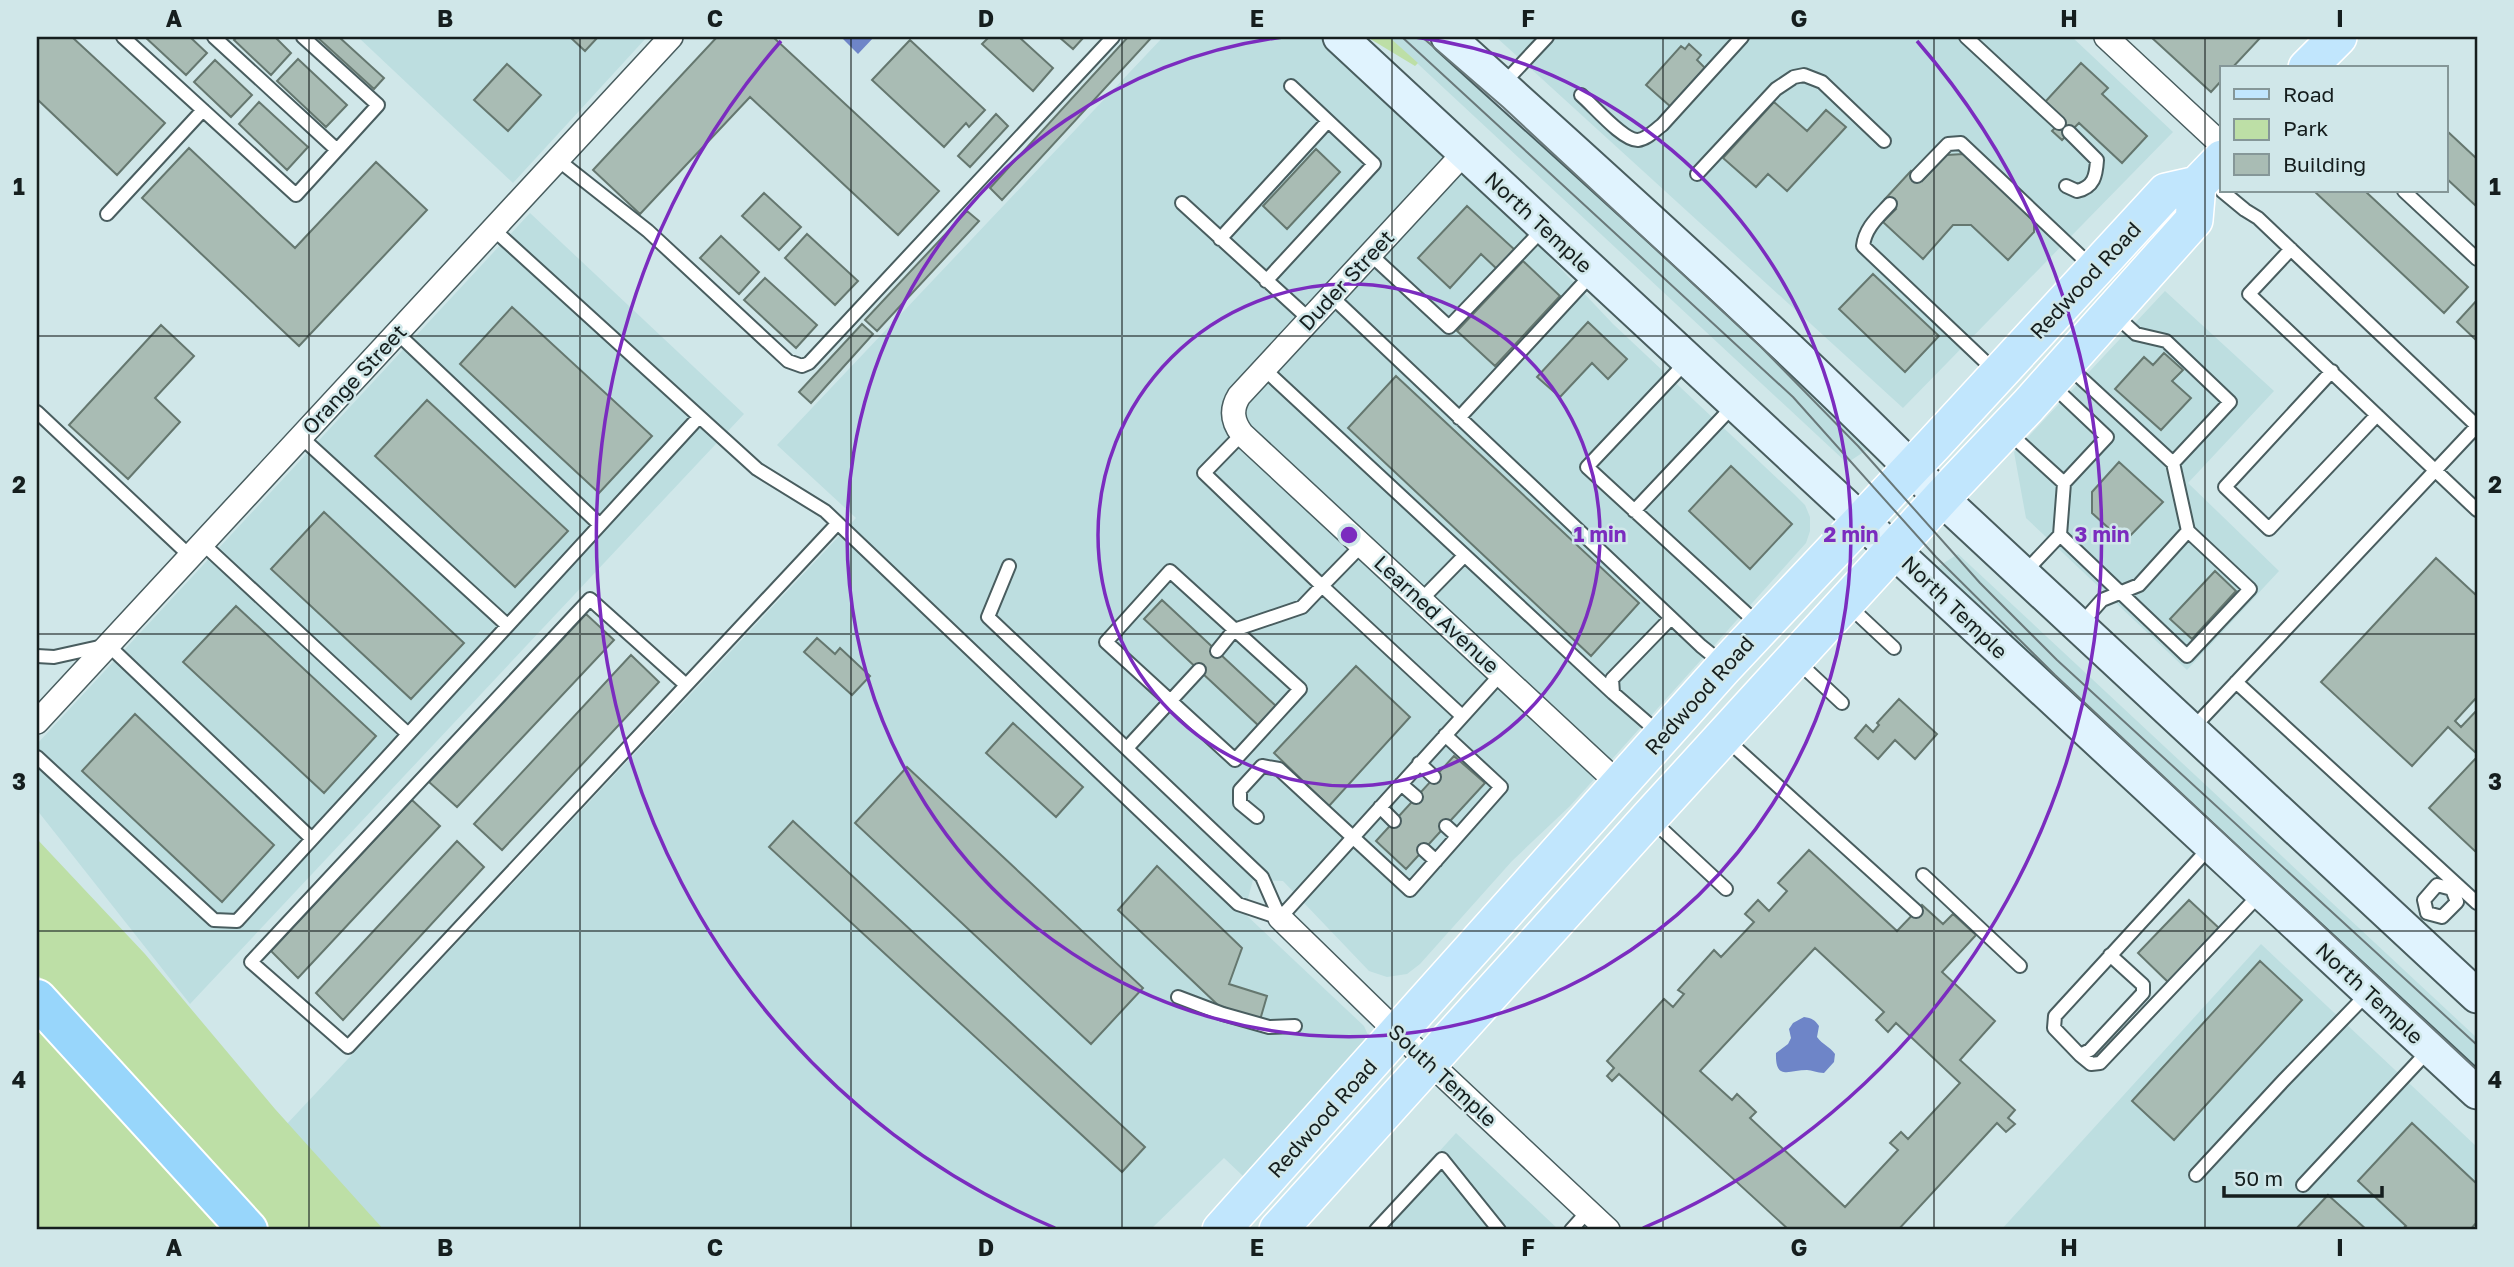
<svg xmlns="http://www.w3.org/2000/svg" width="2514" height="1267" viewBox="0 0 2514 1267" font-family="'Golos Text',sans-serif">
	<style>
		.built { fill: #bddee0 }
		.green { fill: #bddfa6 }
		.water { fill: #6e85c8 }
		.building { fill: #a9bcb4; stroke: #65776f; stroke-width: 2; fill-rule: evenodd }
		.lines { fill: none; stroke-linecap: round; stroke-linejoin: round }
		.lane-casing { stroke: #495d5f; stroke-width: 16 }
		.street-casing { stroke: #495d5f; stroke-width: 26 }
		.secondary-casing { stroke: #495d5f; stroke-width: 37 }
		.primary-casing { stroke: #fff; stroke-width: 40 }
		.highway-casing { stroke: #fff; stroke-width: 42 }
		.lane { stroke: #fff; stroke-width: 12 }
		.street { stroke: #fff; stroke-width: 23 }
		.secondary { stroke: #e0f3fe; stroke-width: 33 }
		.primary { stroke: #c1e6fd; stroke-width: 37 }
		.highway { stroke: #98d6fb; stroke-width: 38 }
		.tram { stroke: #697879; stroke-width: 2 }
		.grid { fill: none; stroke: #151e1e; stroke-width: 2; stroke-opacity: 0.55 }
		.ring { fill: none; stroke: #7b2cbf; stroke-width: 3.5 }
		.labels { text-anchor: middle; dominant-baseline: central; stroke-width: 5; stroke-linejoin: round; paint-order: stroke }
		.street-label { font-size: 21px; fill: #151e1e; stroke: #d0e7e9 }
		.centre { fill: #7b2cbf; stroke: #d0e7e9; stroke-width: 3.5 }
		.ring-label { font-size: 21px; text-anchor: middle; font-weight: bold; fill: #7b2cbf; stroke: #d0e7e9; stroke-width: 5; stroke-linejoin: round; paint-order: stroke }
		.neatline { fill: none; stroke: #151e1e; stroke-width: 2.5 }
		.grid-label { font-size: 23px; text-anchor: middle; font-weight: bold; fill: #151e1e }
	</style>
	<rect width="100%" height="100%" fill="#d0e7e9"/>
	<path class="built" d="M 358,37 L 647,37 L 513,183 Z
		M 1163,37 L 1320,37 L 1495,199 L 1613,324 L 1795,495 L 1805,505 L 1810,517 L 1810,531 L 1806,543 L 1570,806 L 1512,861 L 1420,964 L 1407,974 L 1387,977 L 1369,971 L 1283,881 L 1253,880 L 1244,913 L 1364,1026 L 1368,1035 L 1367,1041 L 1243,1176 L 1224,1158 L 1150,1230 L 373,1230 L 285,1126 L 856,518 L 777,445 Z
		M 1389,37 L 1433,37 L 1572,164 L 1868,449 L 1847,463 Z
		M 1496,37 L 2072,37 L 2173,132 L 1903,408 Z
		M 530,213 L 744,414 L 190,1004 L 37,810 L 37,744 Z
		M 2165,291 L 2274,391 L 2188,483 L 2279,571 L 2187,670 L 2026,518 L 2014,452 Z
		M 1958,554 L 2477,1038 L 2477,1079 L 1936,568 Z
		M 2261,944 L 2477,1147 L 2477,1230 L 2001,1230 Z
		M 1456,1133 L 1559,1230 L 1368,1230 Z"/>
	<path class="green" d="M 1367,37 L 1389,37 L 1418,63 L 1415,66 Z
		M 37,839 L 145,954 L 275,1109 L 384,1230 L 270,1230 L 184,1133 L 37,974 Z
		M 37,1024 L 225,1230 L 37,1230 Z"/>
	<path class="water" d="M 841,37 L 874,37 L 858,54 Z
		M 1804,1017 C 1812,1018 1815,1020 1819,1026 L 1817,1037 C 1823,1045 1829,1046 1835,1054 L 1834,1062 L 1824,1073 C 1817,1073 1812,1070 1807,1070 C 1789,1070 1775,1081 1776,1053 L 1788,1044 L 1791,1038 L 1789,1029 L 1793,1023 Z"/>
	<path class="building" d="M 37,37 L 72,37 L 165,123 L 117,175 L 37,99 Z
		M 145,37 L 190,37 L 207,53 L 186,75 Z
		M 237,37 L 275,37 L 291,53 L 271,75 L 234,40 Z
		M 317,37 L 339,37 L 384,78 L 374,89 Z
		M 570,37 L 598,37 L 585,51 Z
		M 717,37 L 773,37 L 939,191 L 898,235 L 750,97 L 640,214 L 593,170 Z
		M 989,37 L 1019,37 L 1053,68 L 1033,91 L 982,44 Z
		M 1059,37 L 1084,37 L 1073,49 Z
		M 1128,37 L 1152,37 L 1002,200 L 990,188 Z
		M 2151,37 L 2261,37 L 2232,68 L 2222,68 L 2222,80 L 2211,92 Z
		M 910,40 L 985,110 L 969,127 L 966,123 L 944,147 L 872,80 Z
		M 1689,44 L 1701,55 L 1697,60 L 1705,68 L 1671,107 L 1646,85 L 1681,46 L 1685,49 Z
		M 298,59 L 347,105 L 326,127 L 277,81 Z
		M 215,60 L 252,95 L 231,117 L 194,82 Z
		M 2081,63 L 2108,88 L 2102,94 L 2147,136 L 2122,163 L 2079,123 L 2062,140 L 2052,131 L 2063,119 L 2045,102 Z
		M 507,64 L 541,95 L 508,131 L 474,100 Z
		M 259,102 L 308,147 L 287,170 L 239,124 Z
		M 1774,102 L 1807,131 L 1826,110 L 1846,127 L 1787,191 L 1768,174 L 1756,187 L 1723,158 Z
		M 996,114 L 1008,126 L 970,167 L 958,156 Z
		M 2446,130 L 2477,159 L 2477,207 L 2446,178 Z
		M 189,148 L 295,248 L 376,162 L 427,210 L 299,346 L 142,198 Z
		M 1316,149 L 1340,172 L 1287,229 L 1263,206 Z
		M 1963,154 L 2034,220 L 2034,232 L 2008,260 L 1971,225 L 1953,225 L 1923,259 L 1883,222 L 1896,209 L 1885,199 L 1911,171 L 1922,181 L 1947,155 Z
		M 2314,191 L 2365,191 L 2468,287 L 2444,313 Z
		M 764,193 L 801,227 L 779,250 L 742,216 Z
		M 1467,206 L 1515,250 L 1498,270 L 1481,254 L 1450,288 L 1418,258 Z
		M 967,211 L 979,221 L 877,331 L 865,320 Z
		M 807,234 L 858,281 L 835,305 L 785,258 Z
		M 721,236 L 759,272 L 739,294 L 700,258 Z
		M 1523,261 L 1560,296 L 1495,366 L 1457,331 Z
		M 1873,274 L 1939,336 L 1905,372 L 1839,309 Z
		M 765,278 L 817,325 L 796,348 L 744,300 Z
		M 2477,300 L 2477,341 L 2457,322 Z
		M 512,307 L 652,436 L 599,493 L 460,364 Z
		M 1588,322 L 1627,359 L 1608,379 L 1592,363 L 1560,397 L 1537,377 Z
		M 862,324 L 873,334 L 811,403 L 799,392 Z
		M 161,325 L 194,356 L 155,398 L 180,422 L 128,479 L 69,425 Z
		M 2164,353 L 2183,370 L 2172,381 L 2191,398 L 2161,430 L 2115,389 L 2144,357 L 2153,365 Z
		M 1396,376 L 1639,603 L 1591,656 L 1348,428 Z
		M 427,400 L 568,531 L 515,587 L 375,456 Z
		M 2119,462 L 2163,502 L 2124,542 L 2092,513 L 2092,492 Z
		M 1731,466 L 1792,524 L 1750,569 L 1689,511 Z
		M 324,512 L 464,643 L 411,699 L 271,569 Z
		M 2436,558 L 2477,596 L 2477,697 L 2455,721 L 2461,727 L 2477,710 L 2477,754 L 2448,727 L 2412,766 L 2321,682 Z
		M 2215,571 L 2236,591 L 2192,639 L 2170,619 Z
		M 1162,600 L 1277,707 L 1259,726 L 1144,619 Z
		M 236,606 L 376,736 L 324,793 L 183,662 Z
		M 586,614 L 614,640 L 457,807 L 429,782 Z
		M 817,638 L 835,654 L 840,648 L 870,676 L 852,695 L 804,652 Z
		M 631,655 L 659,682 L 502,850 L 474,824 Z
		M 1356,666 L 1410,717 L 1329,806 L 1274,753 Z
		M 1899,699 L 1937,734 L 1915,759 L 1895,740 L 1878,759 L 1855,738 L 1866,725 L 1873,732 L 1879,725 L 1877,723 Z
		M 135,714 L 274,845 L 222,902 L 82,771 Z
		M 1013,723 L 1083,787 L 1056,817 L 986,753 Z
		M 1454,756 L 1485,783 L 1406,869 L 1376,841 Z
		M 2477,757 L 2477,853 L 2429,808 Z
		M 907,767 L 1143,988 L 1091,1044 L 855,823 Z
		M 412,800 L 440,826 L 298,978 L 271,951 Z
		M 793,821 L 1145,1147 L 1122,1172 L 769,847 Z
		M 457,841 L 484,867 L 343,1020 L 316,993 Z
		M 1809,850 L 1897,931 L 1922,905 L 1943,924 L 1953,914 L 1976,935 L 1942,972 L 1995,1021 L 1960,1060 L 2015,1110 L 2008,1118 L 2015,1124 L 2006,1132 L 1997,1123 L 1898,1230 L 1789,1230 L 1619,1074 L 1612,1081 L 1607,1076 L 1614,1068 L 1607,1061 L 1664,999 L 1673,1007 L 1684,994 L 1678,990 L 1714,950 L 1721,957 L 1754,922 L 1745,914 L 1758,900 L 1769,911 L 1787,891 L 1778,883 ZM 1815,948 L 1884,1012 L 1876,1020 L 1888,1032 L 1896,1023 L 1960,1083 L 1908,1139 L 1901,1132 L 1890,1143 L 1898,1150 L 1845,1207 L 1750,1118 L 1756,1112 L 1737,1094 L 1732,1100 L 1700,1071 Z
		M 1157,866 L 1242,948 L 1229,984 L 1267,996 L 1260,1020 L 1219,1006 L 1118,910 Z
		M 2189,900 L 2220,929 L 2169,983 L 2138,953 Z
		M 2260,961 L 2302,1000 L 2174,1140 L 2132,1101 Z
		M 2412,1123 L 2477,1184 L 2477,1222 L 2470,1230 L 2401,1230 L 2406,1226 L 2358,1181 Z
		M 2328,1195 L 2367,1230 L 2295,1230 Z"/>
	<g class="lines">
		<g class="lane-casing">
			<path id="lane" d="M 123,37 L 296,195 L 378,105 L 303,37
				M 214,37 L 337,150
				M 1966,37 L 2059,123
				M 1502,85 L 1547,37
				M 1581,95 C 1593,105 1623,141 1638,140 C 1647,139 1655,130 1662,125 L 1742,37
				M 558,160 L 648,231 L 788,361 L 802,366 L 809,363 L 1113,37
				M 1697,174 L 1776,89 L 1794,77 L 1804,75 L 1822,82 L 1884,141
				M 1917,176 L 1948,144 L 1961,143 L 2091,266
				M 2066,186 L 2077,191 C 2094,187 2096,176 2097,160 L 2069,132
				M 2222,191 L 2245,210 L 2258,218 L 2477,426
				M 2404,191 L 2477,259
				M 1182,203 L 1309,319
				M 1890,204 C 1878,217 1865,228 1863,246 L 1995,371
				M 107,214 L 203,110
				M 493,229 L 757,469 L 825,511 L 1238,904 L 1280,918
				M 1220,239 L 1328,121
				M 2291,249 L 2249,294 L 2477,510
				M 1370,254 L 1449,327 L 1544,228
				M 1266,281 L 1374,164 L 1291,86
				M 1331,296 L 1701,646 L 1722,663
				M 2115,315 L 2136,334 L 2166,341 L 2230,402 L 2173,463
				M 397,333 L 600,525
				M 1688,360 L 1587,467 L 1759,625
				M 2069,367 L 2173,463 L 2188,531 L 2139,585 L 2102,600 L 2079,626
				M 1263,368 L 1613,693 L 1659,733
				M 2332,371 L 2225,487 L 2269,529 L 2377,415
				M 2052,385 L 2107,437 L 2064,483 L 2060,535 L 2187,656 L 2250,589 L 2188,531
				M 37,412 L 190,556
				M 1459,418 L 1592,274
				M 2007,431 L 2064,483
				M 301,437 L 507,625
				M 1634,511 L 1735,404
				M 202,543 L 408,734
				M 1362,545 L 1322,586 L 1462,716
				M 1009,566 L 988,617 L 1262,877 L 1280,918
				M 1170,571 L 1300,689 L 1235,760 L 1106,642 Z
				M 2024,573 L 2060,535
				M 1421,600 L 1464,556
				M 1848,605 L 1894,648
				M 1217,651 L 1234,630 L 1302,607 L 1322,586 L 1204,473 L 1242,434
				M 37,656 L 54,657 L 108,645 L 312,839
				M 1796,660 L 1842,703
				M 2236,682 L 2477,903
				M 686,685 L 590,599 L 251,962 L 348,1047 L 837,524
				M 1613,693 L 1612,679 L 1671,618
				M 2193,728 L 2477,426
				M 1726,739 L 1916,911
				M 1127,748 L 1199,670
				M 37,757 L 214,920 L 237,921 L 699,417
				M 1419,763 L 1434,777
				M 1401,784 L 1416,797
				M 1380,807 L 1394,821
				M 1257,817 L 1240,803 L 1240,790 L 1262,766 L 1279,769 L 1410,890 L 1501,787 L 1445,735
				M 1652,820 L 1726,889
				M 1446,826 L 1457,836
				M 1424,850 L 1436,861
				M 1923,875 L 2020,966
				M 2427,913 L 2442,917 L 2457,902 L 2452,889
				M 2427,913 L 2424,900 L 2437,885 L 2452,889
				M 1280,918 L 1501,674
				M 2110,955 L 2143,985 L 2143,993 L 2090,1050 L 2080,1055 L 2054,1028 L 2055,1016 L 2211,846
				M 1178,997 L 1223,1014 L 1269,1027 L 1295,1026
				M 2080,1055 L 2091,1064 L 2100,1063 L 2260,894
				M 2196,1175 L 2283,1081 L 2369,992
				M 2303,1185 L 2430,1049
				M 1376,1230 L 1442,1159 L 1499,1230
				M 1571,1230 L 1588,1211"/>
		</g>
		<g class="street-casing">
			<path id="street" d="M 2106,37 L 2222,145
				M 1464,153 L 1239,396 C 1231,409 1232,421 1242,434 L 1619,784
				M 37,722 L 671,37
				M 1280,918 L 1398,1033 L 1608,1230"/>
		</g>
		<g class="secondary-casing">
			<path id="secondary" d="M 1340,37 L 2477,1092
				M 1448,37 C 1614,188 1783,337 1941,498 L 2477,996"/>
		</g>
		<g class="primary-casing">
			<path id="primary" d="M 2307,68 L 2338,37
				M 1221,1230 L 1725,666 L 1934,444 L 2166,192 L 2197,185 L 2222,159
				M 1278,1230 L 1649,818 L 1941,498 L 2028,406 L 2194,220 L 2197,185"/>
		</g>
		<g class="highway-casing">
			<path id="highway" d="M 37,999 L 248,1230"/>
		</g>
		<use href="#lane" class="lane"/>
		<use href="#street" class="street"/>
		<use href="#secondary" class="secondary"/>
		<use href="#primary" class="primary"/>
		<use href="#highway" class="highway"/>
		<path class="tram" d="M 1402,37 L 1793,397 L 1936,557 L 2055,675 L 2477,1070
			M 1422,37 L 1503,107 L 1761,347 L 1858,446 L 1980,583 L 2057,660 L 2477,1045"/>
	</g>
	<path class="grid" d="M 309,37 L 309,1230M 580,37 L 580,1230M 851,37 L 851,1230M 1122,37 L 1122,1230M 1392,37 L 1392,1230M 1663,37 L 1663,1230M 1934,37 L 1934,1230M 2205,37 L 2205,1230M 37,336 L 2477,336M 37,634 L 2477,634M 37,931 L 2477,931"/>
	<g class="ring">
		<circle cx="1349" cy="535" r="251"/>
		<path d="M1415 37A502 502 0 1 1 1283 37"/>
		<path d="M1055 1228A753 753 0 0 1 781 41M1917 41A753 753 0 0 1 1643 1228"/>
	</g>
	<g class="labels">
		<g class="street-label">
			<text transform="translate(1539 222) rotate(43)">North Temple</text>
			<text transform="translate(1346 280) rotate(-47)">Duder Street</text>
			<text transform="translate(2085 280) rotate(-47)">Redwood Road</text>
			<text transform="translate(354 379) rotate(-47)">Orange Street</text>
			<text transform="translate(1955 607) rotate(44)">North Temple</text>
			<text transform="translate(1437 614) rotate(43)">Learned Avenue</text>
			<text transform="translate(1699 695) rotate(-48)">Redwood Road</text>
			<text transform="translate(2370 993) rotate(43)">North Temple</text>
			<text transform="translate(1443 1075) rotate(43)">South Temple</text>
			<text transform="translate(1322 1118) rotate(-48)">Redwood Road</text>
		</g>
	</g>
	<circle cx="1349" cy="535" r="10" class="centre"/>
	<g class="ring-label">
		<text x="1600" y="542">1 min</text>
		<text x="1851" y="542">2 min</text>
		<text x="2102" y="542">3 min</text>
	</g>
	<rect width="2514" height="1267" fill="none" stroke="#d0e7e9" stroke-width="77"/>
	<rect x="2220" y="66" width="228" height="126" fill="#d0e7e9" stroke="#859798" stroke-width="2"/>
	<rect x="2234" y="89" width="35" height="10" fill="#c1e6fd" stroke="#859798" stroke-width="2"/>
	<text x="2283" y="102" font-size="21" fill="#151e1e">Road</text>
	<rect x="2234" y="119" width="35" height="21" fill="#bddfa6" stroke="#859798" stroke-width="2"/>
	<text x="2283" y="136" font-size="21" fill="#151e1e">Park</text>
	<rect x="2234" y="154" width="35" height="21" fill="#a9bcb4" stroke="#859798" stroke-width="2"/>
	<text x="2283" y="172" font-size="21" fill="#151e1e">Building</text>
	<path d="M2224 1186v10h158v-10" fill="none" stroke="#151e1e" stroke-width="3.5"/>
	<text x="2234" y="1186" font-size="21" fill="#151e1e" stroke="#d0e7e9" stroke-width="5" paint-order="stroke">50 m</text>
	<rect x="38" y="38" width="2438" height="1190" class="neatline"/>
	<g class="grid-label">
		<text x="174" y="27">A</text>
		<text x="445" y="27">B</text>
		<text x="715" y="27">C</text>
		<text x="986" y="27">D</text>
		<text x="1257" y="27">E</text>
		<text x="1528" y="27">F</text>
		<text x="1799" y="27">G</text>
		<text x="2069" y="27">H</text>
		<text x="2340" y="27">I</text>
		<text x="19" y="195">1</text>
		<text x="2495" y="195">1</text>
		<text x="19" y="493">2</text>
		<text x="2495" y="493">2</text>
		<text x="19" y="790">3</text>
		<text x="2495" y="790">3</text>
		<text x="19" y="1088">4</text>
		<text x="2495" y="1088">4</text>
		<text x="174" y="1256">A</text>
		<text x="445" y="1256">B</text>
		<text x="715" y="1256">C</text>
		<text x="986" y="1256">D</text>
		<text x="1257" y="1256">E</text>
		<text x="1528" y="1256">F</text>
		<text x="1799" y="1256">G</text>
		<text x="2069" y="1256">H</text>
		<text x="2340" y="1256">I</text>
	</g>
</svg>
